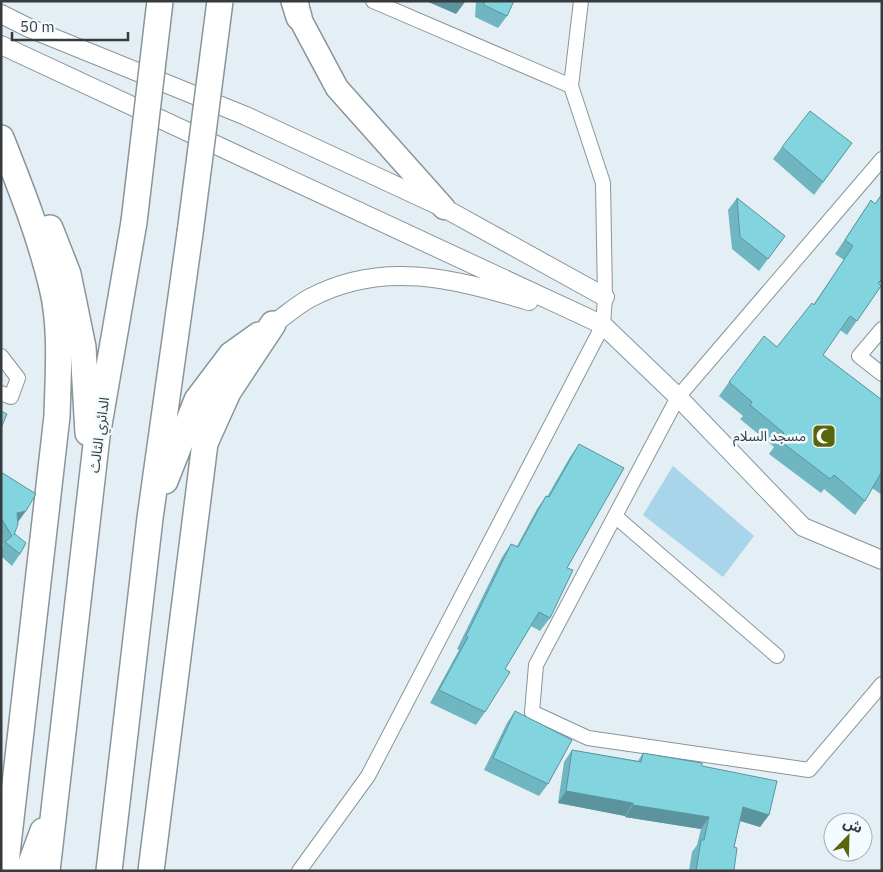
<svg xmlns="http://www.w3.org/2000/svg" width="883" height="872" viewBox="0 0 883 872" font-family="'IBM Plex Sans','Noto Sans Arabic',sans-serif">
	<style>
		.green { fill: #a9d5eb }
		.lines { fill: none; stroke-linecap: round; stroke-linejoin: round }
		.minor-casing { stroke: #8a959a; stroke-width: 16 }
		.tertiary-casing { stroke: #8a959a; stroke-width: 20 }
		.trunk-casing { stroke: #8a959a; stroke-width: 25 }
		.motorway-casing { stroke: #8a959a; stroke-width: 28 }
		.minor { stroke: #fff; stroke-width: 14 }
		.tertiary { stroke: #fff; stroke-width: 18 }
		.trunk { stroke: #fff; stroke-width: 22 }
		.motorway { stroke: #fff; stroke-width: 25 }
		.motorway-bridge-casing { stroke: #8a959a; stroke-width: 28; stroke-linecap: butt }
		.motorway-bridge { stroke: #fff; stroke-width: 25 }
		.wall { fill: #70b6c0 }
		.shaded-wall { fill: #5b949c }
		.building { fill: #82d4df; stroke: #5b949c }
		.labels { text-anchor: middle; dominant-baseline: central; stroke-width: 5; stroke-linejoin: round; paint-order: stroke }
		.street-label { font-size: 14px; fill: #363b3d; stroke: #f4fbff }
		.poi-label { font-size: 14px; fill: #363b3d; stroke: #f4fbff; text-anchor: end }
	</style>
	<rect width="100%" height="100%" fill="#e3eff5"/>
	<path class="green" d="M 673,466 L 754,536 L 723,577 L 643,515 Z"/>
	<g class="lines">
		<g class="minor-casing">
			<path id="minor" d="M 373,1 L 571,86
				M 882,159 L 678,397 L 536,665 L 532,712 L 588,738 L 809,770 L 882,684
				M 882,329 L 859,356 L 882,374
				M 1,356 L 18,378 L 11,397 L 1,393
				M 615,516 L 777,656
				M 299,871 L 368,776 L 603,325 L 605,297 L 603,183 L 571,86 L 581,1"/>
		</g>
		<g class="tertiary-casing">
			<path id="tertiary" d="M 1,14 L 29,28 L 246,116 L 444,208 L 605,297
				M 1,45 L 603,325 L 678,397 L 803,527 L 882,560
				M 273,324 C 285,316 297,305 310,298 C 383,259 455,279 529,301"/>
		</g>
		<g class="trunk-casing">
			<path id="trunk" d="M 297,1 L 299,17 L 337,88 L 444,208"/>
		</g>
		<g class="motorway-casing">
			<path id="motorway" d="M 294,1 L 299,17
				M 1,138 C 20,186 40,236 52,287 C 62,327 58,375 57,416 L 5,871
				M 50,228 L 68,274 L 83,347 L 88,433
				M 165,481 L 197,400 L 231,355 L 259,335
				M 28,871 L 43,831
				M 47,871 L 97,436 L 134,222
				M 109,871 L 150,518 L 190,233
				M 151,871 L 205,443 L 228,392 L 273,324"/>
		</g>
		<use href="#minor" class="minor"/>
		<use href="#tertiary" class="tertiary"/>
		<use href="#trunk" class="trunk"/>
		<use href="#motorway" class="motorway"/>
		<g class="motorway-bridge-casing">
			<path id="motorway-bridge" d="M 134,222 L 160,1
				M 190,233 L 220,1"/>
		</g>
		<use href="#motorway-bridge" class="motorway-bridge"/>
	</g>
	<path class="wall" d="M 476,1 L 514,1 L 507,16 L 498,28 L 475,17 Z
		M 852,143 L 814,195 L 773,159 L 782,147 Z
		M 882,194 L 882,280 L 879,284 L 881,286 L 847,335 L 840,330 L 823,355 L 882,400 L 882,495 L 872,488 L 865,501 L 855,515 L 824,489 L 821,493 L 769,454 L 774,447 L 740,419 L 743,416 L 719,396 L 729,382 L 777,347 L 813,305 L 844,260 L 835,254 L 871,200 L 875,204 Z
		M 737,198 L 785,236 L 759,271 L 732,249 L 728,210 Z
		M 579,444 L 567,568 L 550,618 L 540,631 L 531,626 L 505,669 L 485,712 L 476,725 L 430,703 L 459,650 L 457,649 L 502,557 L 511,544 L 517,546 L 537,509 L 546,496 L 547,497 L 570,457 Z
		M 1,472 L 18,522 L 14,535 L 20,554 L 12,566 L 1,556 L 1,548 L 3,545 L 1,542 Z
		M 515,711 L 548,784 L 539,796 L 484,770 L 507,723 Z
		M 572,750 L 638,761 L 643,753 L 702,766 L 769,815 L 760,827 L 740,821 L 734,847 L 734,870 L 737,871 L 689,871 L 692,852 L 697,845 L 701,829 L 625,817 L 625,816 L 558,803 L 564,762 Z"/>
	<path class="shaded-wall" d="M 426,1 L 463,1 L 465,2 L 456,14 Z
		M 26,511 L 18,522 L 17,513 Z
		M 566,791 L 633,803 L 625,816 L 558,803 Z
		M 633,805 L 709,817 L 701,829 L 625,817 Z
		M 743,807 L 769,815 L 760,827 L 734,819 Z"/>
	<path class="building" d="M 484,1 L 514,1 L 507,16 L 484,5 Z
		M 810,111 L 852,143 L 823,182 L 782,147 Z
		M 882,194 L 882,279 L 878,283 L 881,286 L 857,321 L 850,316 L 823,355 L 882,400 L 882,474 L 881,473 L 865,501 L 834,475 L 830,479 L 779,440 L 784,433 L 750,405 L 752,402 L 729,382 L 764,336 L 777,347 L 812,303 L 814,305 L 853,246 L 845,240 L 871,200 L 875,204 Z
		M 737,198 L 785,236 L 768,259 L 740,237 Z
		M 1,411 L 7,414 L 1,428 Z
		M 579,444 L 624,468 L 567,568 L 573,570 L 550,618 L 539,612 L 505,669 L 510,672 L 485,712 L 439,690 L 468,637 L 466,636 L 511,544 L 518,547 L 546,496 L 549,497 Z
		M 1,472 L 36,494 L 26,511 L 17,513 L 18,524 L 14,535 L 15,534 L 26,543 L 20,554 L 5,542 L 12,536 L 1,518 Z
		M 515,711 L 572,740 L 548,784 L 493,758 Z
		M 572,750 L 641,762 L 643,753 L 702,763 L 702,766 L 777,781 L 769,815 L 743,807 L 734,847 L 737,848 L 734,870 L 737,871 L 696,871 L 701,840 L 704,840 L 709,817 L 633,805 L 633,803 L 566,791 Z"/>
	<defs>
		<g id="mosque-square" transform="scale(1.25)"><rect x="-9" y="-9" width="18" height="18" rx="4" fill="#5a660b" stroke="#f4fbff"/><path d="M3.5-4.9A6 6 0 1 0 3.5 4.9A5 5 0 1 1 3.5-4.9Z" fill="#fff"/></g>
	</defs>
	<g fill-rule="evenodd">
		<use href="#mosque-square" x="824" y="436"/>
	</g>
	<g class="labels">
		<g class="street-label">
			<text transform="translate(99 435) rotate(-82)">الدائري الثالث</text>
		</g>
		<g class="poi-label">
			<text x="806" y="436">مسجد السلام</text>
		</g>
	</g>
	<rect width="883" height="872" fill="none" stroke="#363b3d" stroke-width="5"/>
	<g transform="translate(848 837) rotate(23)"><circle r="24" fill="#f4fbff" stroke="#a8aeb1"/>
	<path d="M0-4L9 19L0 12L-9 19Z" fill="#5a660b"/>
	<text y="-8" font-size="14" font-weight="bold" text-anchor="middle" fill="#363b3d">ش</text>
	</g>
	<path d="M12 32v8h116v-8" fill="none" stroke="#363b3d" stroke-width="2.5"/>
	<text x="20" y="32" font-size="15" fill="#363b3d" stroke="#f4fbff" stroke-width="4" paint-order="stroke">50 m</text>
</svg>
